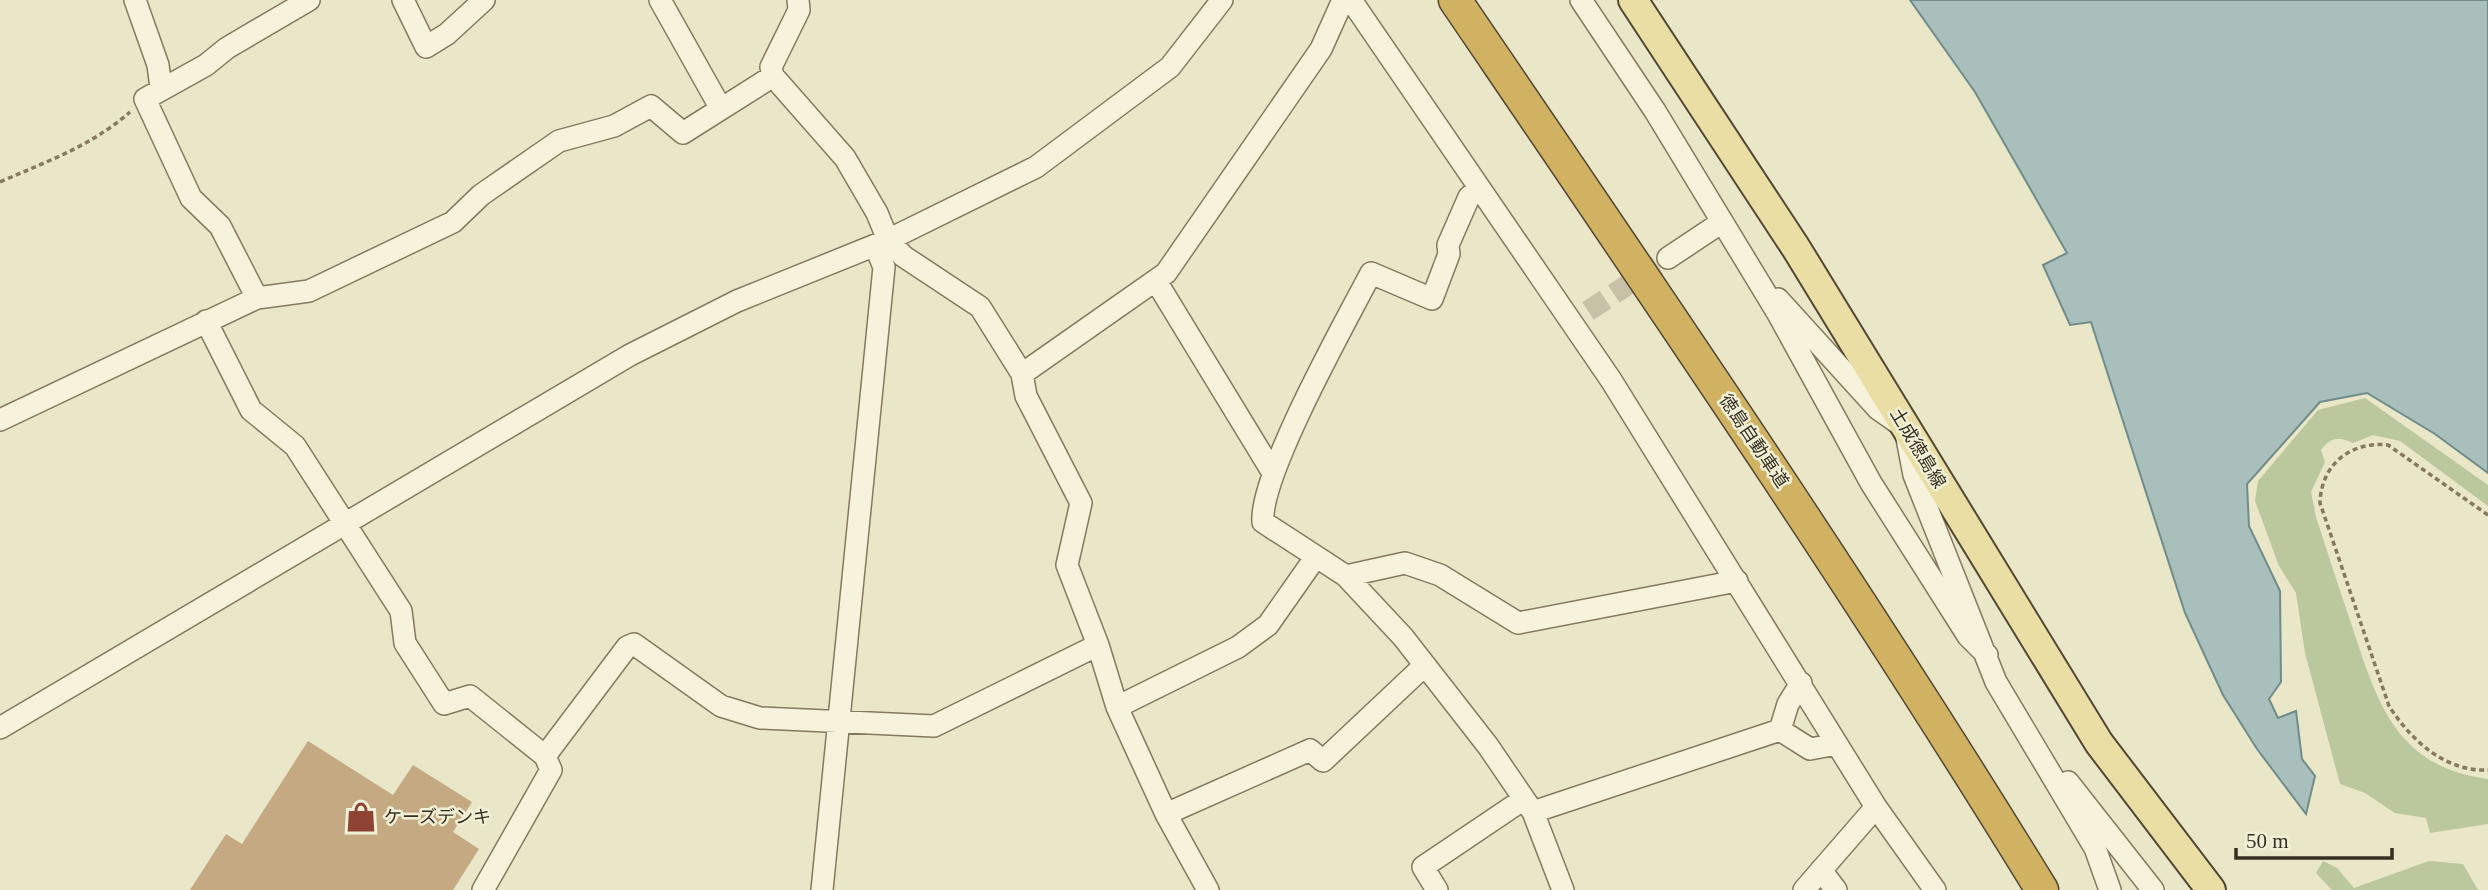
<svg xmlns="http://www.w3.org/2000/svg" width="2488" height="890" viewBox="0 0 2488 890" font-family="'Times New Roman','Noto Sans JP',serif">
	<style>
		.green { fill: #bbc79d }
		.water { fill: #a9bfbc; stroke: #708c8a; stroke-width: 2 }
		.building { fill: #c4a982 }
		.lines { fill: none; stroke-linecap: round; stroke-linejoin: round }
		.minor-tunnel { stroke: #c6c1a7; stroke-width: 21; stroke-dasharray: 21 10; stroke-linecap: butt }
		.minor-casing { stroke: #85795f; stroke-width: 24 }
		.major-casing { stroke: #534733; stroke-width: 32 }
		.highway-casing { stroke: #534733; stroke-width: 35 }
		.path { stroke: #85795f; stroke-width: 3.5; stroke-dasharray: 5 3.5; stroke-linecap: butt }
		.minor { stroke: #f6f2db; stroke-width: 21 }
		.major { stroke: #e9dfa5; stroke-width: 28 }
		.highway { stroke: #d0b262; stroke-width: 32 }
		.labels { text-anchor: middle; dominant-baseline: central; stroke-width: 5; stroke-linejoin: round; paint-order: stroke }
		.street-label { font-size: 18px; fill: #362f21; stroke: #f2efd7 }
		.poi-label { font-size: 18px; fill: #362f21; stroke: #f2efd7; text-anchor: start }
	</style>
	<rect width="100%" height="100%" fill="#eae6c8"/>
	<path class="green" d="M 2365,398 L 2488,485 L 2488,506 L 2400,441 L 2373,435 L 2353,443 C 2338,436 2331,437 2321,450 L 2325,462 L 2311,492 L 2316,517 C 2328,554 2340,591 2353,629 C 2378,705 2397,767 2488,779 L 2488,824 L 2430,833 L 2426,818 L 2395,813 L 2365,793 L 2340,784 L 2305,653 L 2296,593 L 2279,566 L 2255,501 L 2258,481 L 2318,410 Z
		M 2323,861 L 2337,868 L 2354,888 L 2429,861 L 2463,864 L 2478,890 L 2332,890 L 2316,873 Z"/>
	<path class="water" d="M 1910,0 L 2488,0 L 2488,473 L 2435,434 L 2367,393 L 2320,402 L 2247,484 L 2249,526 L 2280,591 L 2281,682 L 2269,699 L 2278,718 L 2296,711 L 2302,759 L 2315,776 L 2306,814 L 2257,749 L 2223,695 L 2185,613 L 2091,322 L 2070,325 L 2043,265 L 2067,253 L 1975,92 Z"/>
	<path class="building" d="M 308,741 L 393,795 L 413,765 L 472,802 L 453,832 L 479,849 L 453,890 L 190,890 L 226,834 L 242,844 Z"/>
	<g class="lines">
		<path class="minor-tunnel" d="M 1588,311 L 1668,258"/>
		<g class="minor-casing">
			<path id="minor" d="M 135,0 L 158,65 L 161,88
				M 403,0 L 426,47 L 447,34 L 484,0
				M 660,0 L 720,107
				M 798,0 L 799,10 L 771,67 L 773,76 L 845,158 L 877,213 L 888,240 L 903,256 L 980,307 L 1022,374 L 1026,396 L 1081,503 L 1067,565 L 1098,645 L 1117,707 L 1166,814 L 1208,890
				M 1351,0 L 1611,380 L 1876,807 L 1935,890
				M 1581,0 L 1655,111 L 1777,312 L 1871,483 L 1968,636 L 1987,655
				M 1478,189 L 1469,197 L 1448,245 L 1449,254 L 1432,299 L 1371,273 C 1346,321 1259,476 1263,522 L 1346,576 L 1403,637 L 1488,746 L 1533,812 L 1563,890
				M 1668,258 L 1722,222
				M 1156,281 L 1273,473
				M 257,298 L 220,226 L 191,198 L 145,99 L 206,65 L 227,48 L 309,0
				M 1778,299 L 1878,409 L 1905,428 L 1914,475 L 1996,682 L 2095,848 L 2110,890
				M 206,321 L 251,410 L 295,446 L 401,611 L 405,643 L 444,704 L 470,696 L 545,756 L 551,770 L 483,890
				M 1022,374 L 1166,273 L 1321,49 L 1343,0
				M 0,420 L 257,298 L 309,291 L 453,222 L 481,195 L 559,141 L 614,126 L 651,106 L 683,133 L 773,76
				M 1346,576 L 1405,563 L 1440,575 L 1518,623 L 1737,581
				M 1117,707 L 1238,647 L 1268,625 L 1315,558
				M 0,728 L 630,355 L 737,301 L 888,240 L 1036,167 L 1170,67 L 1222,0
				M 1780,730 L 1788,704 L 1801,683
				M 545,756 L 627,647 L 634,644 L 721,706 L 760,718 L 934,726 L 1098,645
				M 2068,782 L 2153,890
				M 1533,812 L 1780,730 L 1810,749 L 1837,744
				M 1166,814 L 1310,750 L 1323,761 L 1425,665
				M 1821,870 L 1836,890
				M 822,890 L 884,267 L 875,246
				M 1437,890 L 1423,867 L 1524,799
				M 1804,890 L 1876,807"/>
		</g>
		<g class="major-casing">
			<path id="major" d="M 1633,0 L 1796,248 L 2099,743 L 2211,890"/>
		</g>
		<g class="highway-casing">
			<path id="highway" d="M 1455,0 C 1655,294 1856,587 2042,890"/>
		</g>
		<path class="path" d="M 0,182 C 47,161 90,147 130,112
			M 2488,515 L 2388,445 C 2350,441 2321,465 2320,503 L 2389,706 C 2411,740 2445,772 2488,770"/>
		<use href="#minor" class="minor"/>
		<use href="#major" class="major"/>
		<use href="#highway" class="highway"/>
	</g>
	<defs>
		<g id="shop-bare" transform="scale(2.415)"><path d="M-5-2.5h2.3a2.7 3.5 0 0 1 5.4 0H5L5.5 6h-11ZM-1.5-2.5h3a1.5 2.3 0 0 0-3 0Z" fill="#8e4335" stroke="#f2efd7" stroke-width="2.5" paint-order="stroke"/></g>
	</defs>
	<g fill-rule="evenodd">
		<use href="#shop-bare" x="361" y="817"/>
	</g>
	<g class="labels">
		<g class="street-label">
			<text transform="translate(1754 441) rotate(56)">徳島自動車道</text>
			<text transform="translate(1918 448) rotate(59)">土成徳島線</text>
		</g>
		<g class="poi-label">
			<text x="384" y="817">ケーズデンキ</text>
		</g>
	</g>
	<path d="M2236 848v10h156v-10" fill="none" stroke="#362f21" stroke-width="3.5"/>
	<text x="2246" y="848" font-size="21" fill="#362f21" stroke="#f2efd7" stroke-width="5" paint-order="stroke">50 m</text>
</svg>
